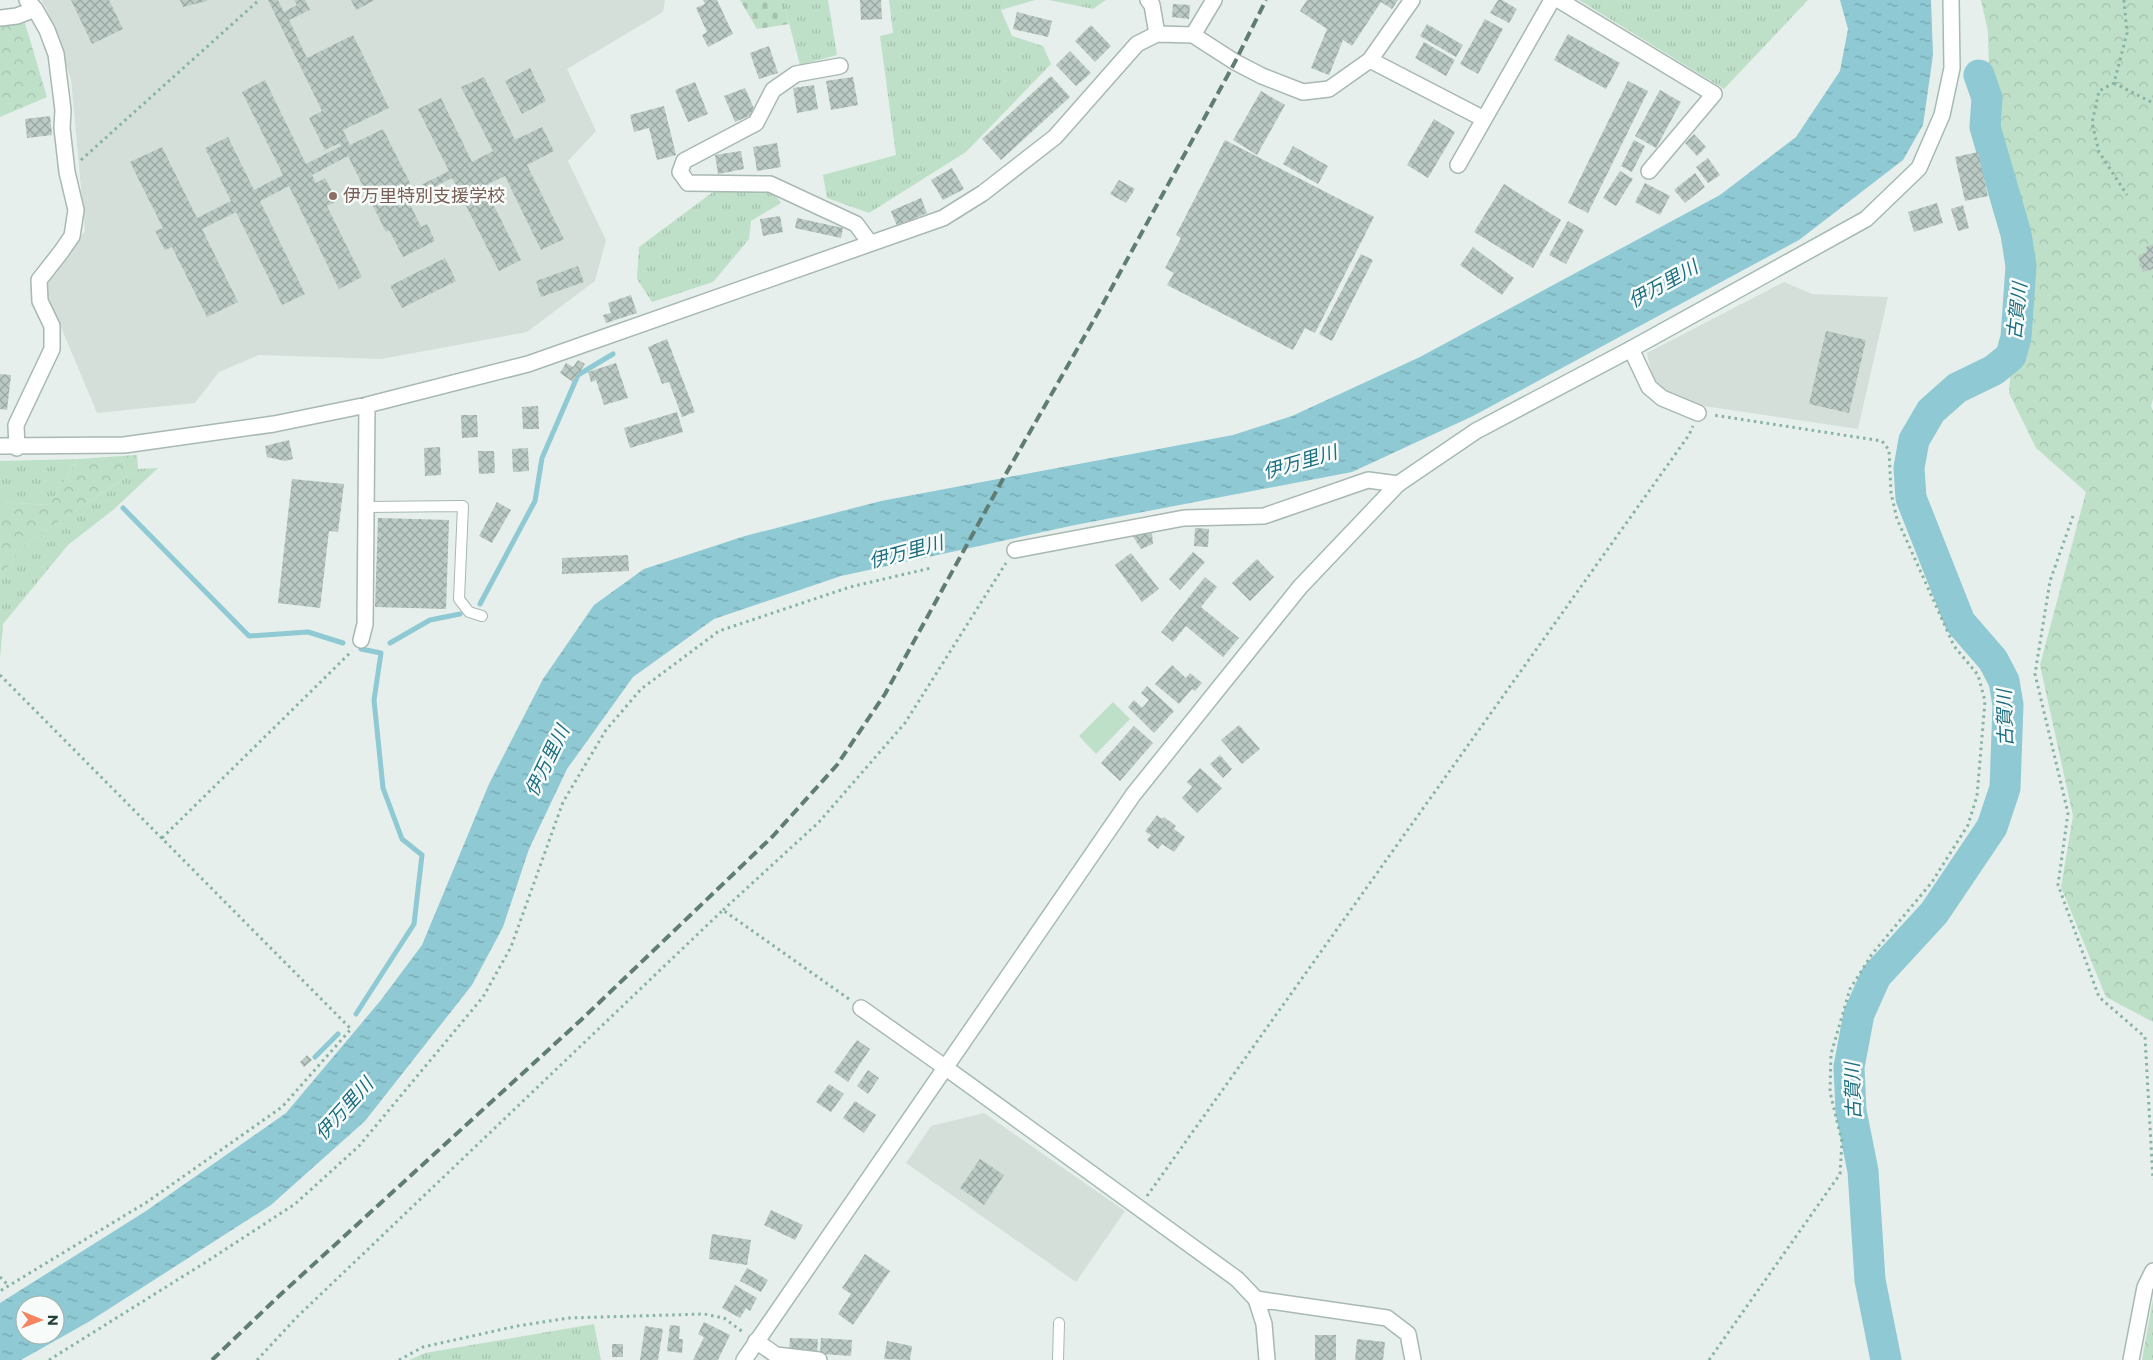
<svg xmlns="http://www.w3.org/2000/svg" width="2153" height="1360" viewBox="0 0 2153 1360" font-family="Montserrat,'Noto Sans JP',sans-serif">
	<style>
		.built { fill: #d4dfda }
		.grass { fill: url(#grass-tufts) }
		.forest { fill: url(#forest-crowns) }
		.cemetery { fill: url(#cemetery-stones) }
		.garden { fill: #bfe0c8 }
		.water { fill: url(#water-ripples); fill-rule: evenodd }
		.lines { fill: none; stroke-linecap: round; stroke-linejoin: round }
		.stream { stroke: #8ec9d4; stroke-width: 5 }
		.river { stroke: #8ec9d4; stroke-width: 31 }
		.building { fill: url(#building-cross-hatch) }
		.lane-casing { stroke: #a8b8b2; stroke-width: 12 }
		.street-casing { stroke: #a8b8b2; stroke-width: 18 }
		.secondary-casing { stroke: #a4bbb3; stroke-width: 18 }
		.path { stroke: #86b3a5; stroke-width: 3; stroke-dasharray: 2.5 4; stroke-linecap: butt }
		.lane { stroke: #fff; stroke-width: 10 }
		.street { stroke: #fff; stroke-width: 15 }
		.secondary { stroke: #fff; stroke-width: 15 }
		.rail { stroke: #5f7d75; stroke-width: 4; stroke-dasharray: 10 5; stroke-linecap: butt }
		.education-dot { fill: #8d6e63; stroke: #f7fbf9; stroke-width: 2 }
		.labels { text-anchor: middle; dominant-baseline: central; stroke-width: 5; stroke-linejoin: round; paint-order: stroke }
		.education-label { font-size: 18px; fill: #785e54; stroke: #f7fbf9; text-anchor: start }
		.water-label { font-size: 19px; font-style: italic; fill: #1c6f80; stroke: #f7fbf9 }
	</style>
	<defs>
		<pattern id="grass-tufts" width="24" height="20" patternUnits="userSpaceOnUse" patternTransform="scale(1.25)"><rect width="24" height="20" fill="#bfe0c8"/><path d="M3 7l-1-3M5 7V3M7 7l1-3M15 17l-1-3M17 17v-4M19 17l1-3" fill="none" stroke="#a4c1ad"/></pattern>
		<pattern id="forest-crowns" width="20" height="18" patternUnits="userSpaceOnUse" patternTransform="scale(1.25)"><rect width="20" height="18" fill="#bfe0c8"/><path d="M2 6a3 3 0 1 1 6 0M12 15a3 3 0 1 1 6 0" fill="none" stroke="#a4c1ad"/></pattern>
		<pattern id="cemetery-stones" width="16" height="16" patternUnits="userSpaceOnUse" patternTransform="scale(1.25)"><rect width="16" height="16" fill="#bfe0c8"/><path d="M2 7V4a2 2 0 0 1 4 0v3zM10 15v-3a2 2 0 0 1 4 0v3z" fill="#a4c1ad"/></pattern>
		<pattern id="water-ripples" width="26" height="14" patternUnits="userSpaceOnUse" patternTransform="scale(1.25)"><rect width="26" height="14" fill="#8ec9d4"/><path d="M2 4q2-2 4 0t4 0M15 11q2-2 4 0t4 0" fill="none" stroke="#74a5ad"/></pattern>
		<pattern id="building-cross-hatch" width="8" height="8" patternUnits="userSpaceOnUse" patternTransform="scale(1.25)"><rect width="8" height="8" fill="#bbcac4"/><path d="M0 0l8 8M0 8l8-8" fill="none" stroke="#98a6a0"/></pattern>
	</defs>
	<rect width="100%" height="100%" fill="#e6efeb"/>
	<path class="built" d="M 41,0 L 665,0 L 663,12 L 567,69 L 596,131 L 568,161 L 606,240 L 595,281 L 527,332 L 381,359 L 259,355 L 219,372 L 195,403 L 97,413 L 43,284 L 85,231 L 71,79 L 46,8 Z
		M 1784,282 L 1812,294 L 1888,297 L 1858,429 L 1697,405 L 1654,385 L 1647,353 Z
		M 984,1113 L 1125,1211 L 1076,1282 L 906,1163 L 931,1126 Z"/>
	<path class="grass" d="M 783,0 L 828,0 L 837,55 L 800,65 Z
		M 889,0 L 1035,0 L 1001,10 L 1012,36 L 1043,46 L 1051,64 L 966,152 L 869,213 L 827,198 L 823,175 L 896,155 L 880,36 L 893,33 Z
		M 1049,0 L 1106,0 L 1093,9 Z
		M 1579,0 L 1808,0 L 1724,89 Z
		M 772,190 L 781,203 L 751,221 L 749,239 L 713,282 L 652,302 L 637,279 L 639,247 L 713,192 Z
		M 78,459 L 49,505 L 0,502 L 0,461 Z
		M 158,468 L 113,510 L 68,545 L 3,624 L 0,659 L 0,578 L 25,544 L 138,469 Z
		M 594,1324 L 601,1360 L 409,1360 L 425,1353 Z"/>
	<path class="forest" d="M 1981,0 L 2153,0 L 2153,399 L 2151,406 L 2153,411 L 2153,1022 L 2106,997 L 2061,887 L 2073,816 L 2040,665 L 2086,492 L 2036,448 L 2009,393 L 2021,239 L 1990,123 L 1988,32 Z
		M 25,23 L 47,97 L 0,117 L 0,25 Z
		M 137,455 L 138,469 L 25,544 L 0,578 L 0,502 L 49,505 L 78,459 Z
		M 2153,1298 L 2153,1360 L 2142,1360 L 2153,1299 Z"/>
	<path class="cemetery" d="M 740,0 L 783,0 L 789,24 L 757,29 Z"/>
	<path class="garden" d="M 1113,702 L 1130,719 L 1096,754 L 1079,736 Z"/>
	<path class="water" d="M 1840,0 L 1931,0 L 1933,55 L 1923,125 L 1903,160 L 1799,240 L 1473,416 L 1352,472 L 1075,525 L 841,576 L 714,619 L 633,677 L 567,769 L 529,849 L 503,927 L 472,985 L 365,1121 L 271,1205 L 90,1321 L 21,1360 L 0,1360 L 0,1303 L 146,1211 L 286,1113 L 381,1000 L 422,945 L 489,784 L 543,679 L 594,605 L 644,569 L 745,536 L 881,501 L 1233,435 L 1292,416 L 1420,357 L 1720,195 L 1796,137 L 1840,71 L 1848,29 ZM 25,1305 L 55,1305 L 55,1335 L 25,1335 Z"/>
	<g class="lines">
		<path class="stream" d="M 123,508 L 249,636 L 308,632 L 343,643
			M 480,604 L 535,501 L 542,458 L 578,375 L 613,354
			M 390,643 L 430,620 L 460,614
			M 356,1014 L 414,924 L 422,855 L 402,839 L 383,788 L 374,700 L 381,653 L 361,649
			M 315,1057 L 338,1034"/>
		<path class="river" d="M 1886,1360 L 1870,1280 L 1863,1171 L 1851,1111 L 1849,1067 L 1859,1014 L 1876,976 L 1934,913 L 1992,827 L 2005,788 L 2008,705 L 2004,681 L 1993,660 L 1960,622 L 1911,498 L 1909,468 L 1914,440 L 1931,411 L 1957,388 L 1994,370 L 2011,356 L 2016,337 L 2021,266 L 2016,234 L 1985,127 L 1987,98 L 1979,75"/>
	</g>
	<path class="building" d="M 71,0 L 109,0 L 123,29 L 92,44 Z
		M 180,0 L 207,0 L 207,1 L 183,7 Z
		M 268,0 L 278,0 L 284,12 L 297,5 L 294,0 L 305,0 L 310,10 L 289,20 L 307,58 L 353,35 L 389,108 L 343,130 L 350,145 L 383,129 L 413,189 L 449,171 L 418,109 L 441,98 L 472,162 L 493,151 L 461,87 L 484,77 L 515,140 L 542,127 L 554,151 L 527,165 L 564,239 L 541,250 L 505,176 L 484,186 L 521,260 L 499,271 L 452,178 L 408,200 L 421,227 L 427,224 L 435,241 L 403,257 L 389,230 L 386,232 L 348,156 L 312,175 L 316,183 L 325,178 L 337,201 L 327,206 L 362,277 L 339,289 L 289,186 L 260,201 L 305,294 L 282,305 L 236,212 L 202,229 L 238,302 L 207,317 L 172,247 L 165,250 L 155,231 L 163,228 L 130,162 L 162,147 L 197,218 L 231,201 L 205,148 L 228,137 L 254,190 L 283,175 L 242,92 L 265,80 L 306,164 L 341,146 L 340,143 L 325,150 L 309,118 L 322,111 Z
		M 351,0 L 375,0 L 356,10 Z
		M 703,0 L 717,0 L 733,34 L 708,47 L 702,35 L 707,32 L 696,8 L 705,4 Z
		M 860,0 L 881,0 L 882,19 L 861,20 Z
		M 1307,0 L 1398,0 L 1392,9 L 1381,2 L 1352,46 L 1343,40 L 1329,75 L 1311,68 L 1327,29 L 1300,11 Z
		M 1498,0 L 1502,0 L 1517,9 L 1509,23 L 1490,13 Z
		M 1173,4 L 1190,5 L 1189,19 L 1172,17 Z
		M 1017,12 L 1052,21 L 1048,37 L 1013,29 Z
		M 1485,19 L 1503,29 L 1478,74 L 1460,64 Z
		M 1427,24 L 1463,45 L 1456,57 L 1420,36 Z
		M 1091,25 L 1111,46 L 1095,62 L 1075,41 Z
		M 1568,34 L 1620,63 L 1606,89 L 1554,60 Z
		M 1424,42 L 1455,60 L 1446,76 L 1415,58 Z
		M 769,46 L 778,73 L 759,79 L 750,53 Z
		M 1070,51 L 1091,73 L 1076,86 L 1056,65 Z
		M 530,68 L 546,101 L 522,114 L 505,81 Z
		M 1051,76 L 1070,97 L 1001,160 L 982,139 Z
		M 853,77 L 858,105 L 831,110 L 826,81 Z
		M 1628,81 L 1648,91 L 1588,213 L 1568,203 Z
		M 695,82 L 708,114 L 688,122 L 675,90 Z
		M 814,85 L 818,109 L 797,113 L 793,88 Z
		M 745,88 L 756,113 L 735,122 L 724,96 Z
		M 1660,90 L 1681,102 L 1656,148 L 1635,136 Z
		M 1261,91 L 1285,105 L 1257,155 L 1233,140 Z
		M 664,106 L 676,155 L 657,160 L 649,128 L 634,132 L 630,115 Z
		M 50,116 L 52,135 L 27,138 L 25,119 Z
		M 1434,119 L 1455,132 L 1428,178 L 1407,165 Z
		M 1694,134 L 1706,147 L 1697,156 L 1685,143 Z
		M 1225,140 L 1374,217 L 1315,333 L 1305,328 L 1293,350 L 1167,285 L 1174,273 L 1165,268 L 1181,238 L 1176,235 Z
		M 1634,140 L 1645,146 L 1632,172 L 1621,166 Z
		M 777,143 L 781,167 L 757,171 L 753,147 Z
		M 1293,146 L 1328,166 L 1318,184 L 1283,164 Z
		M 741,151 L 744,169 L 718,174 L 715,155 Z
		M 1978,152 L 1988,196 L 1965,201 L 1955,157 Z
		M 1708,158 L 1720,175 L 1708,183 L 1696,167 Z
		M 952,168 L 964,189 L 943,200 L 931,180 Z
		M 1620,171 L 1633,179 L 1616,206 L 1603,198 Z
		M 1695,173 L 1705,187 L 1685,203 L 1674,190 Z
		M 1119,180 L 1135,189 L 1126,203 L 1110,194 Z
		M 1645,183 L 1670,196 L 1660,215 L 1635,202 Z
		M 1504,184 L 1561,220 L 1533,268 L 1474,232 Z
		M 921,198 L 927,213 L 897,226 L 891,211 Z
		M 1937,203 L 1943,223 L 1914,232 L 1908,212 Z
		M 1963,205 L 1969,228 L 1958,231 L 1951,209 Z
		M 780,216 L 783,232 L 763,236 L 760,219 Z
		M 797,218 L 843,228 L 841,238 L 795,228 Z
		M 1568,221 L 1584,230 L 1566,264 L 1549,255 Z
		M 2153,244 L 2153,269 L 2143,272 L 2138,256 L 2147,252 L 2146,247 Z
		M 1473,247 L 1514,278 L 1502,295 L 1460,265 Z
		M 1361,254 L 1373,260 L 1332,341 L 1319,334 Z
		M 445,258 L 456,281 L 402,308 L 390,286 Z
		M 578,266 L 584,282 L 541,297 L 536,281 Z
		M 631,295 L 637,313 L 606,323 L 603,315 L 611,313 L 608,303 Z
		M 1826,331 L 1866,340 L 1849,413 L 1809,404 Z
		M 667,339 L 695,412 L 682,417 L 669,382 L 662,384 L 648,347 Z
		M 578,360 L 585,364 L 573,382 L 560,373 L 566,363 L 573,367 Z
		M 616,363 L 628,398 L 604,405 L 596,380 L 591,382 L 588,372 Z
		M 0,374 L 11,375 L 7,410 L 0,409 Z
		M 538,406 L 539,429 L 523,429 L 522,407 Z
		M 677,412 L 683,432 L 630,448 L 624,428 Z
		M 461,415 L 477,415 L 478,437 L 462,438 Z
		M 289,440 L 293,459 L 285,461 L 267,457 L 265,446 Z
		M 440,447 L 441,475 L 425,476 L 424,448 Z
		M 528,448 L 529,471 L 513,472 L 512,449 Z
		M 478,451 L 494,451 L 495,473 L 479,474 Z
		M 292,479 L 344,484 L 338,532 L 329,531 L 320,608 L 278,603 Z
		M 497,502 L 511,510 L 492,543 L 479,536 Z
		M 378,518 L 449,520 L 446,609 L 375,607 Z
		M 1195,528 L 1209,529 L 1208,547 L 1194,546 Z
		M 1152,533 L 1153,544 L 1141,549 L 1132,535 Z
		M 1193,552 L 1205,562 L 1180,590 L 1169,579 Z
		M 1131,553 L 1159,589 L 1142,602 L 1115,565 Z
		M 628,555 L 629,571 L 562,574 L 562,558 Z
		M 1257,559 L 1274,577 L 1250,601 L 1232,583 Z
		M 1205,577 L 1217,587 L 1201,607 L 1239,638 L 1223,657 L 1186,626 L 1173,642 L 1161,632 Z
		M 1172,665 L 1186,678 L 1190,673 L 1202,683 L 1195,691 L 1192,689 L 1179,704 L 1155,684 Z
		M 1147,686 L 1174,711 L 1154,733 L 1128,707 L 1134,700 L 1142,708 L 1149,700 L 1141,693 Z
		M 1239,725 L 1260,749 L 1242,764 L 1221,740 Z
		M 1134,726 L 1153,743 L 1120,781 L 1101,763 Z
		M 1220,755 L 1232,769 L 1223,778 L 1210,764 Z
		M 1200,768 L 1222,788 L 1197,813 L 1182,798 L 1192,787 L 1187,782 Z
		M 1157,815 L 1162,819 L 1164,817 L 1176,826 L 1174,829 L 1185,837 L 1174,852 L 1162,844 L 1158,849 L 1147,840 L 1151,835 L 1145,831 Z
		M 857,1040 L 870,1049 L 848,1082 L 834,1072 Z
		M 307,1055 L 312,1060 L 304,1067 L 300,1062 Z
		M 868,1070 L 879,1078 L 868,1094 L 857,1086 Z
		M 829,1084 L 844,1094 L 831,1112 L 816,1102 Z
		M 855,1101 L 876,1115 L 864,1133 L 843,1118 Z
		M 980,1159 L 1004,1175 L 984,1205 L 960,1188 Z
		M 771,1210 L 803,1225 L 795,1240 L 764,1225 Z
		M 712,1234 L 751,1240 L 747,1265 L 709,1259 Z
		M 865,1254 L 890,1271 L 853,1325 L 838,1314 L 851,1294 L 842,1288 Z
		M 747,1268 L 768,1280 L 761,1292 L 740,1281 Z
		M 735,1285 L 757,1298 L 750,1311 L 746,1308 L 740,1318 L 722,1308 Z
		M 704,1322 L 730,1335 L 718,1360 L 693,1360 L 704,1337 L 698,1334 Z
		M 670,1325 L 680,1326 L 679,1339 L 683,1339 L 682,1353 L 667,1351 Z
		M 645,1326 L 663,1329 L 658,1360 L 640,1360 Z
		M 1315,1335 L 1336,1335 L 1336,1360 L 1315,1360 Z
		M 790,1338 L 818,1339 L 817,1353 L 789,1351 Z
		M 821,1338 L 852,1340 L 851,1356 L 820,1354 Z
		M 1357,1339 L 1385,1342 L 1383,1360 L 1355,1360 Z
		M 887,1341 L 912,1346 L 910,1360 L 884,1359 Z
		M 612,1344 L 623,1344 L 623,1357 L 612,1357 Z"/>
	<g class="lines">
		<g class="lane-casing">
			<path id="lane" d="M 366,507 L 463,506 L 459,599 L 469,612 L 482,616
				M 1058,1360 L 1059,1323"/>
		</g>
		<g class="street-casing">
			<path id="street" d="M 1148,0 L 1152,5 L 1157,34
				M 1559,0 L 1714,94 L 1649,171
				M 0,18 L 17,16 L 35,9
				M 1193,35 L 1214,0
				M 1370,60 L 1484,119
				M 840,66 L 796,74 L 773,90 L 756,123 L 684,161 L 680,172 L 688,183 L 770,184 L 856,224 L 870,243
				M 1458,165 L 1552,0
				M 1631,349 L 1649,387 L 1662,398 L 1698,413
				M 0,446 L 124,445 L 274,424 L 367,405 L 528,364 L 943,218 L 983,193 L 1055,137 L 1137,44 L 1157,34 L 1193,35 L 1235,62 L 1262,76 L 1303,92 L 1329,89 L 1370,60 L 1412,0
				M 17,448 L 16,425 L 52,349 L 52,326 L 40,301 L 39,280 L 61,252 L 72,236 L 76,210 L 67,172 L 62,128 L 63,110 L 56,54 L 47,30 L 35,9 L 27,0
				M 1015,550 L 1184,518 L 1264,516 L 1368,480 L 1398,484
				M 361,640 L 365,624 L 367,405
				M 861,1008 L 946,1068
				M 756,1341 L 776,1355 L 819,1360
				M 1267,1360 L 1264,1324 L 1256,1299 L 1387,1318 L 1408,1334 L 1413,1360
				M 2131,1360 L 2145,1287 L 2153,1271"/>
		</g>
		<g class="secondary-casing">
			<path id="secondary" d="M 946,1068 L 1237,1279 L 1256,1299
				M 744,1360 L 1133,795 L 1300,587 L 1398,484 L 1476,431 L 1631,349 L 1866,219 L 1919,168 L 1942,115 L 1952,68 L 1951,0"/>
		</g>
		<path class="path" d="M 2124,0 L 2127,33 L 2114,83 L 2099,91 L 2092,123 L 2099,152 L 2127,195
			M 2114,83 L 2153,103
			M 81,160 L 259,0
			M 2153,368 L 2153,373
			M 2073,516 L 2050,581 L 2035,674 L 2068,813 L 2058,885 L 2099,997 L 2145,1037 L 2153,1180
			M 0,675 L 351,1029 L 282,1107 L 147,1202 L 0,1291
			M 162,838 L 352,651
			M 723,910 L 819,822 L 905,723 L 1006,563
			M 1147,1196 L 1689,435 L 1693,426
			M 0,1277 L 9,1286
			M 49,1360 L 206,1262 L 295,1204 L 359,1146 L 483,997 L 511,947 L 563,802 L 606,730 L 641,689 L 719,631 L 850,587 L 931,568
			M 257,1360 L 297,1317 L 723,910 L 849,999
			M 399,1360 L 423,1347 L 517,1326 L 569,1318 L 704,1314 L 724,1318 L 743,1332
			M 1709,1360 L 1840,1174 L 1842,1142 L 1830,1092 L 1831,1054 L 1850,989 L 1872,954 L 1932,882 L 1968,825 L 1977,796 L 1985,701 L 1978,675 L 1954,646 L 1897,519 L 1891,493 L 1889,450 L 1882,441 L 1713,415"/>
		<use href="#lane" class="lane"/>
		<use href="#street" class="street"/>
		<use href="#secondary" class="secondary"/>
		<path class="rail" d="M 212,1360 L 280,1295 L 581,1020 L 773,836 L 837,765 L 885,694 L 1003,479 L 1099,311 L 1235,62 L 1266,0"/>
	</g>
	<circle class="education-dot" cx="333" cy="196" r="5"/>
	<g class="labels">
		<g class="education-label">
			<text x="343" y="196">伊万里特別支援学校</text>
		</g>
		<g class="water-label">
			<text transform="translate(1663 284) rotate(-29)">伊万里川</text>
			<text transform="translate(2017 311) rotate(-84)">古賀川</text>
			<text transform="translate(1300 462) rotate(-16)">伊万里川</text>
			<text transform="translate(906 552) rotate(-15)">伊万里川</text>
			<text transform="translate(2005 718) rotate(-92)">古賀川</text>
			<text transform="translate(547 761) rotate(-64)">伊万里川</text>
			<text transform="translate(1853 1091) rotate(-92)">古賀川</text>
			<text transform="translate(344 1109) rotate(-48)">伊万里川</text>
		</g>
	</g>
	<g transform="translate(40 1320) rotate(91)"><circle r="24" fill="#f7fbf9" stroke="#a3b1ad"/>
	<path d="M0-4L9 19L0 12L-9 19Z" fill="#f4845f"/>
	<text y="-8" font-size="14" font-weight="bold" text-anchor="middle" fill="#24423a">N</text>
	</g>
</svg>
